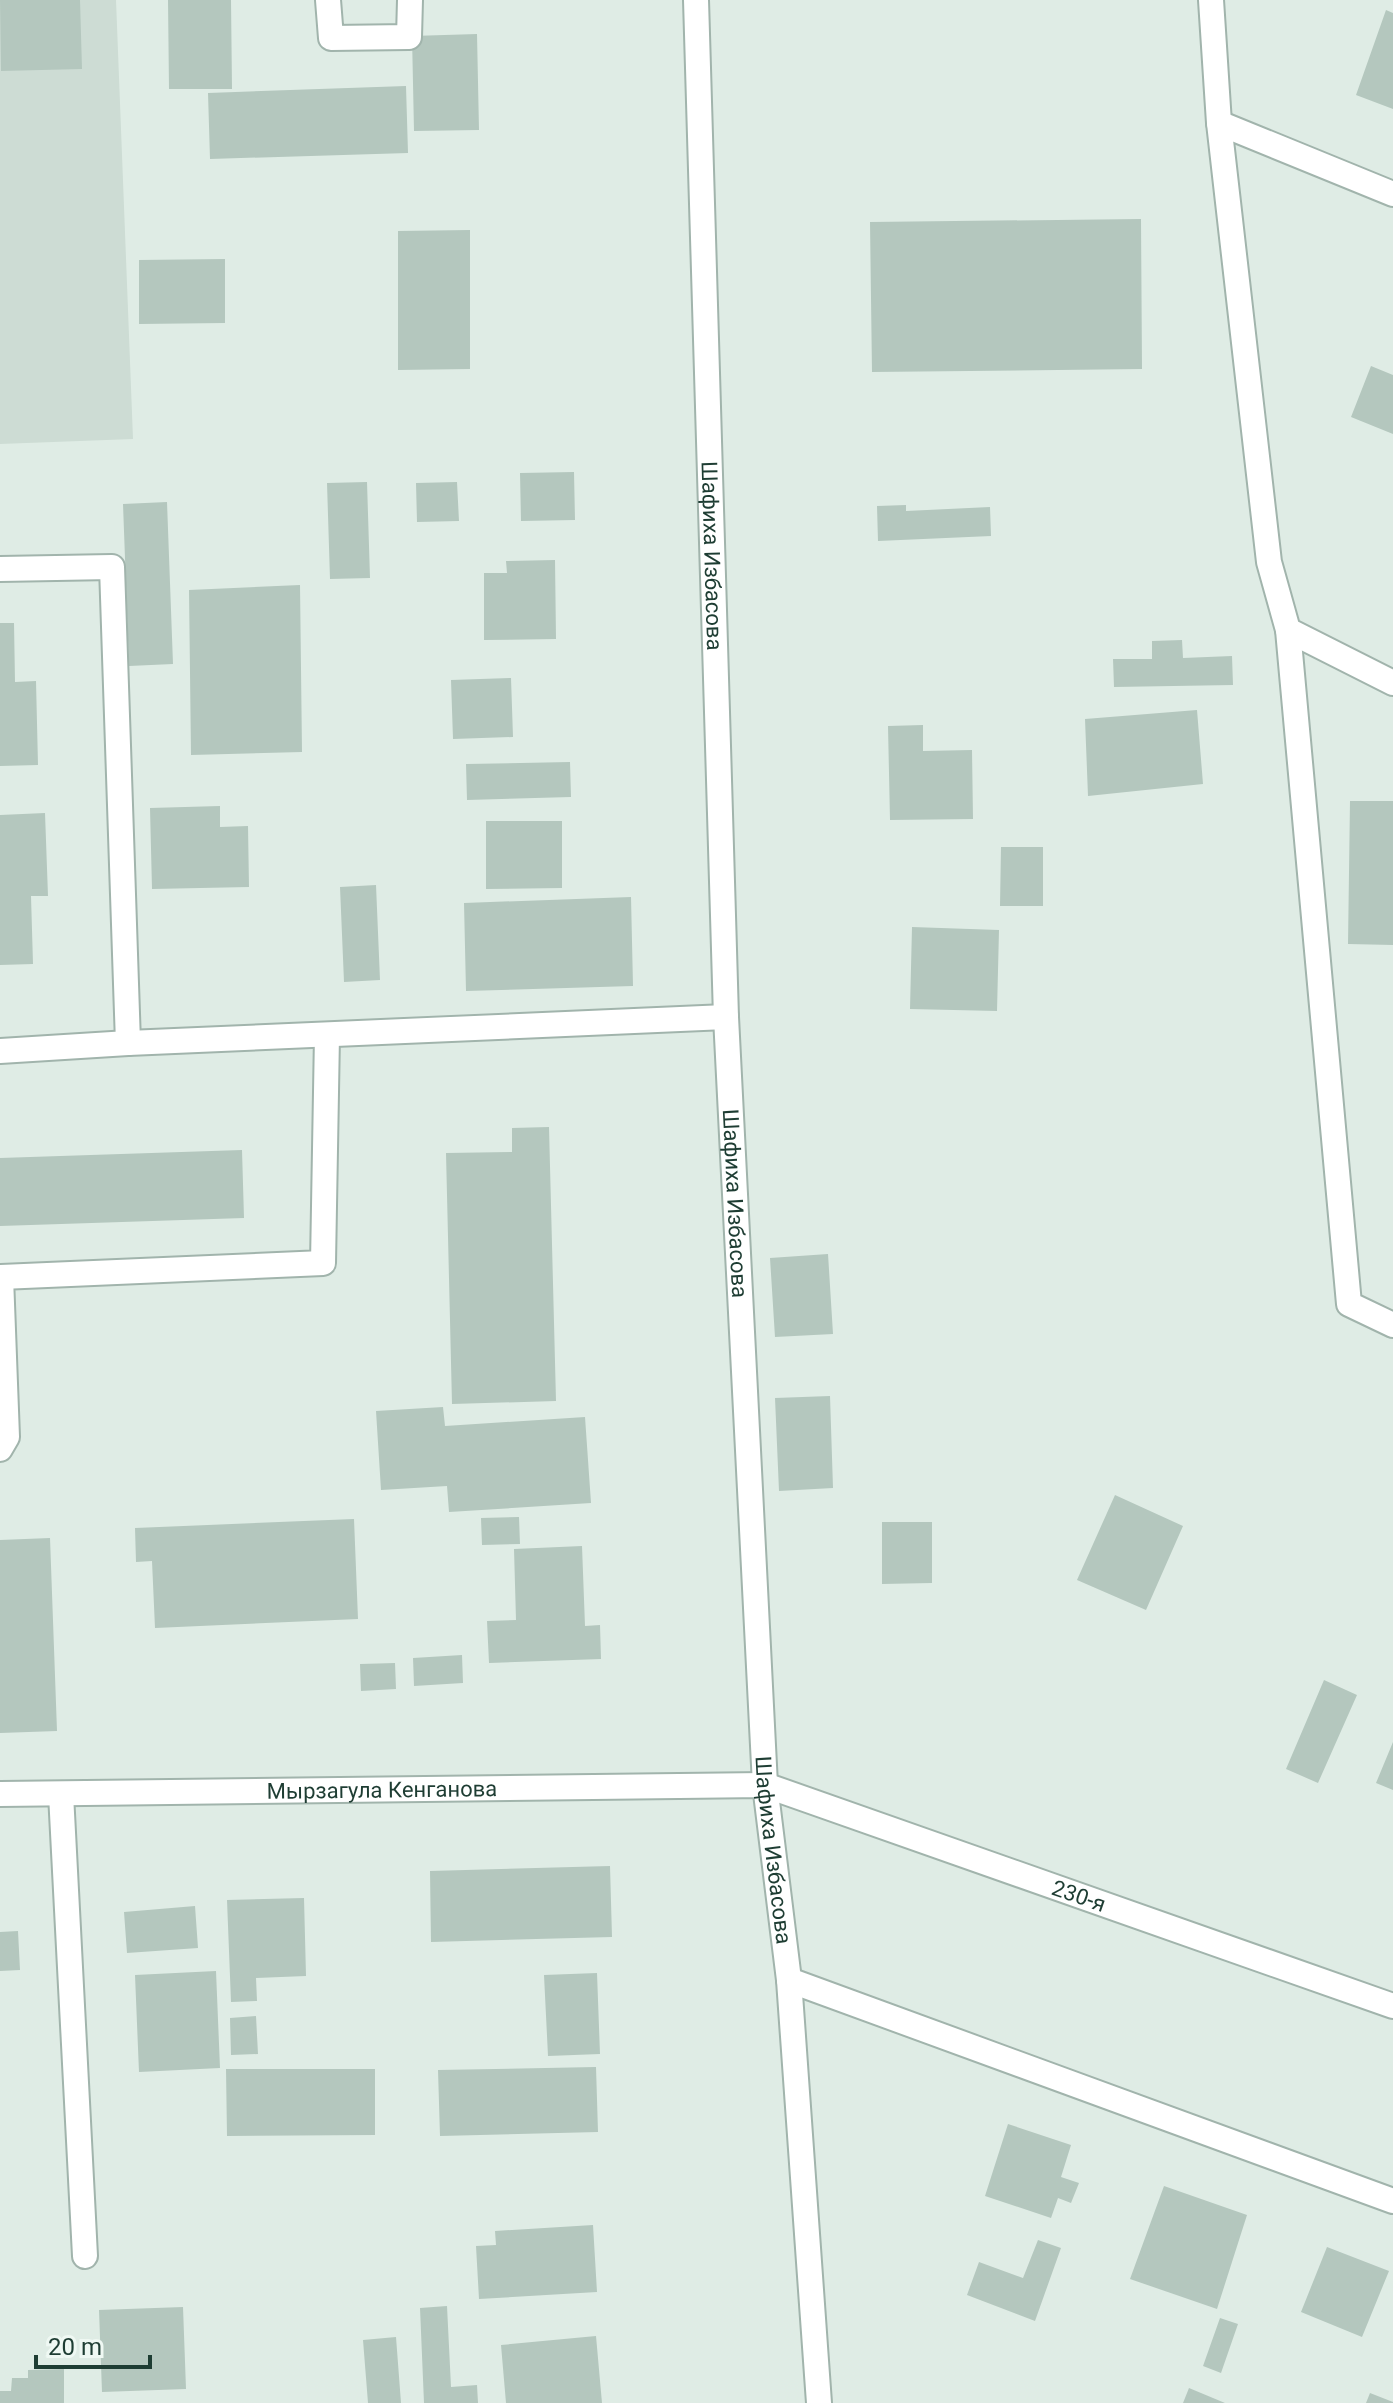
<svg xmlns="http://www.w3.org/2000/svg" width="1393" height="2403" viewBox="0 0 1393 2403" font-family="Roboto,sans-serif">
	<style>
		.built { fill: #cddcd4 }
		.building { fill: #b4c7be }
		.lines { fill: none; stroke-linecap: round; stroke-linejoin: round }
		.minor-casing { stroke: #a1b4ac; stroke-width: 28 }
		.minor { stroke: #fff; stroke-width: 24 }
		.labels { text-anchor: middle; dominant-baseline: central; stroke-width: 8; stroke-linejoin: round; paint-order: stroke }
		.street-label { font-size: 22px; fill: #1e3d33; stroke: #eff8f3 }
	</style>
	<rect width="100%" height="100%" fill="#dfece5"/>
	<path class="built" d="M 0,0 L 116,0 L 133,439 L 0,444 Z"/>
	<path class="building" d="M 0,0 L 80,0 L 82,69 L 1,71 Z
		M 168,0 L 231,0 L 232,89 L 169,89 Z
		M 1386,10 L 1393,13 L 1393,109 L 1356,95 Z
		M 477,34 L 479,130 L 414,131 L 412,36 Z
		M 406,86 L 408,153 L 210,159 L 208,93 Z
		M 1141,219 L 1142,369 L 872,372 L 870,222 Z
		M 470,230 L 470,369 L 398,370 L 398,231 Z
		M 225,259 L 225,323 L 139,324 L 139,260 Z
		M 1371,366 L 1393,375 L 1393,434 L 1351,417 Z
		M 574,472 L 575,520 L 521,521 L 520,473 Z
		M 367,482 L 370,578 L 330,579 L 327,483 Z
		M 457,482 L 459,521 L 417,522 L 416,483 Z
		M 167,502 L 173,664 L 129,666 L 123,504 Z
		M 906,505 L 906,511 L 990,507 L 991,536 L 878,541 L 877,506 Z
		M 555,560 L 556,639 L 484,640 L 484,573 L 507,573 L 506,561 Z
		M 300,585 L 302,752 L 191,755 L 189,590 Z
		M 0,623 L 14,623 L 15,682 L 36,681 L 38,765 L 0,766 Z
		M 1182,640 L 1183,658 L 1232,656 L 1233,685 L 1114,687 L 1113,659 L 1152,659 L 1152,641 Z
		M 511,678 L 513,737 L 453,739 L 451,680 Z
		M 1197,710 L 1203,784 L 1088,796 L 1085,719 Z
		M 923,725 L 923,751 L 972,750 L 973,819 L 890,820 L 888,726 Z
		M 570,762 L 571,797 L 467,800 L 466,764 Z
		M 1350,801 L 1393,801 L 1393,945 L 1348,944 Z
		M 220,806 L 220,827 L 248,826 L 249,887 L 152,889 L 150,808 Z
		M 45,813 L 48,896 L 31,896 L 33,964 L 0,965 L 0,815 Z
		M 486,821 L 562,821 L 562,888 L 486,889 Z
		M 1001,847 L 1043,847 L 1043,906 L 1000,906 Z
		M 376,885 L 380,980 L 344,982 L 340,887 Z
		M 631,897 L 633,986 L 466,991 L 464,903 Z
		M 912,927 L 999,930 L 997,1011 L 910,1009 Z
		M 549,1127 L 556,1401 L 452,1404 L 446,1153 L 512,1152 L 512,1128 Z
		M 242,1150 L 244,1218 L 0,1226 L 0,1158 Z
		M 828,1254 L 833,1334 L 775,1337 L 770,1258 Z
		M 830,1396 L 833,1488 L 779,1491 L 775,1398 Z
		M 443,1407 L 445,1426 L 585,1417 L 591,1503 L 449,1512 L 447,1486 L 381,1490 L 376,1411 Z
		M 1115,1495 L 1183,1526 L 1146,1610 L 1077,1580 Z
		M 519,1517 L 520,1544 L 482,1545 L 481,1518 Z
		M 354,1519 L 358,1619 L 155,1628 L 152,1561 L 136,1562 L 135,1528 Z
		M 882,1522 L 932,1522 L 932,1583 L 882,1584 Z
		M 50,1538 L 57,1731 L 0,1733 L 0,1540 Z
		M 582,1546 L 585,1626 L 600,1625 L 601,1659 L 489,1663 L 487,1621 L 516,1620 L 514,1549 Z
		M 462,1655 L 463,1683 L 414,1686 L 413,1658 Z
		M 395,1663 L 396,1689 L 361,1691 L 360,1664 Z
		M 1324,1680 L 1357,1695 L 1318,1783 L 1286,1769 Z
		M 1393,1742 L 1393,1790 L 1376,1783 Z
		M 610,1866 L 612,1937 L 431,1942 L 430,1871 Z
		M 304,1898 L 306,1976 L 256,1978 L 257,2001 L 231,2002 L 227,1900 Z
		M 195,1906 L 198,1948 L 127,1953 L 124,1912 Z
		M 18,1931 L 20,1970 L 0,1971 L 0,1932 Z
		M 216,1971 L 220,2068 L 139,2072 L 135,1975 Z
		M 597,1973 L 600,2054 L 548,2056 L 544,1975 Z
		M 256,2016 L 258,2054 L 231,2055 L 230,2018 Z
		M 596,2067 L 598,2132 L 440,2136 L 438,2070 Z
		M 226,2069 L 375,2069 L 375,2135 L 227,2136 Z
		M 1008,2124 L 1071,2145 L 1061,2177 L 1079,2183 L 1071,2203 L 1058,2198 L 1051,2218 L 985,2196 Z
		M 1164,2186 L 1247,2215 L 1217,2309 L 1130,2279 Z
		M 593,2225 L 597,2292 L 479,2299 L 476,2246 L 496,2245 L 495,2231 Z
		M 1038,2240 L 1061,2248 L 1035,2321 L 967,2295 L 979,2262 L 1023,2278 Z
		M 1327,2247 L 1389,2271 L 1362,2337 L 1301,2312 Z
		M 447,2306 L 451,2387 L 477,2385 L 478,2403 L 424,2403 L 420,2308 Z
		M 183,2307 L 186,2389 L 102,2392 L 99,2310 Z
		M 1220,2318 L 1238,2324 L 1221,2373 L 1203,2366 Z
		M 596,2336 L 602,2403 L 506,2403 L 501,2345 Z
		M 396,2337 L 401,2403 L 368,2403 L 363,2340 Z
		M 64,2369 L 64,2403 L 0,2403 L 0,2391 L 11,2391 L 12,2378 L 28,2378 L 28,2370 Z
		M 1189,2388 L 1225,2403 L 1183,2403 Z
		M 1370,2393 L 1393,2402 L 1393,2403 L 1366,2403 Z"/>
	<g class="lines">
		<g class="minor-casing">
			<g id="minor">
				<path d="M 328,0 L 331,38 L 409,37 L 410,0"/>
				<path id="s1" d="M 696,0 L 726,1017 L 765,1785 L 789,1980 L 819,2403"/>
				<path d="M 1211,0 L 1219,123 L 1269,562 L 1288,630 L 1393,683"/>
				<path d="M 1219,123 L 1393,194"/>
				<path d="M 0,569 L 112,567 L 128,1043"/>
				<path d="M 1288,630 L 1349,1304 L 1393,1325"/>
				<path d="M 0,1051 L 128,1043 L 726,1017"/>
				<path d="M 0,1449 L 7,1437 L 1,1277 L 323,1263 L 327,1035"/>
				<path id="s2" d="M 0,1794 L 765,1785 L 1393,2006"/>
				<path d="M 61,1794 L 85,2256"/>
				<path d="M 789,1980 L 1393,2201"/>
			</g>
		</g>
		<use href="#minor" class="minor"/>
	</g>
	<g class="labels">
		<g class="street-label">
			<text stroke="none"><textPath href="#s1" startOffset="556">Шафиха Избасова</textPath></text>
			<text stroke="none"><textPath href="#s1" startOffset="1204">Шафиха Избасова</textPath></text>
			<text stroke="none"><textPath href="#s2" startOffset="382">Мырзагула Кенганова</textPath></text>
			<text stroke="none"><textPath href="#s1" startOffset="1852">Шафиха Избасова</textPath></text>
			<text stroke="none"><textPath href="#s2" startOffset="1098">230-я</textPath></text>
		</g>
	</g>
	<path d="M36 2355v12h114v-12" fill="none" stroke="#1e3d33" stroke-width="4"/>
	<text x="48" y="2355" font-size="24" fill="#1e3d33" stroke="#eff8f3" stroke-width="6" paint-order="stroke">20 m</text>
</svg>
